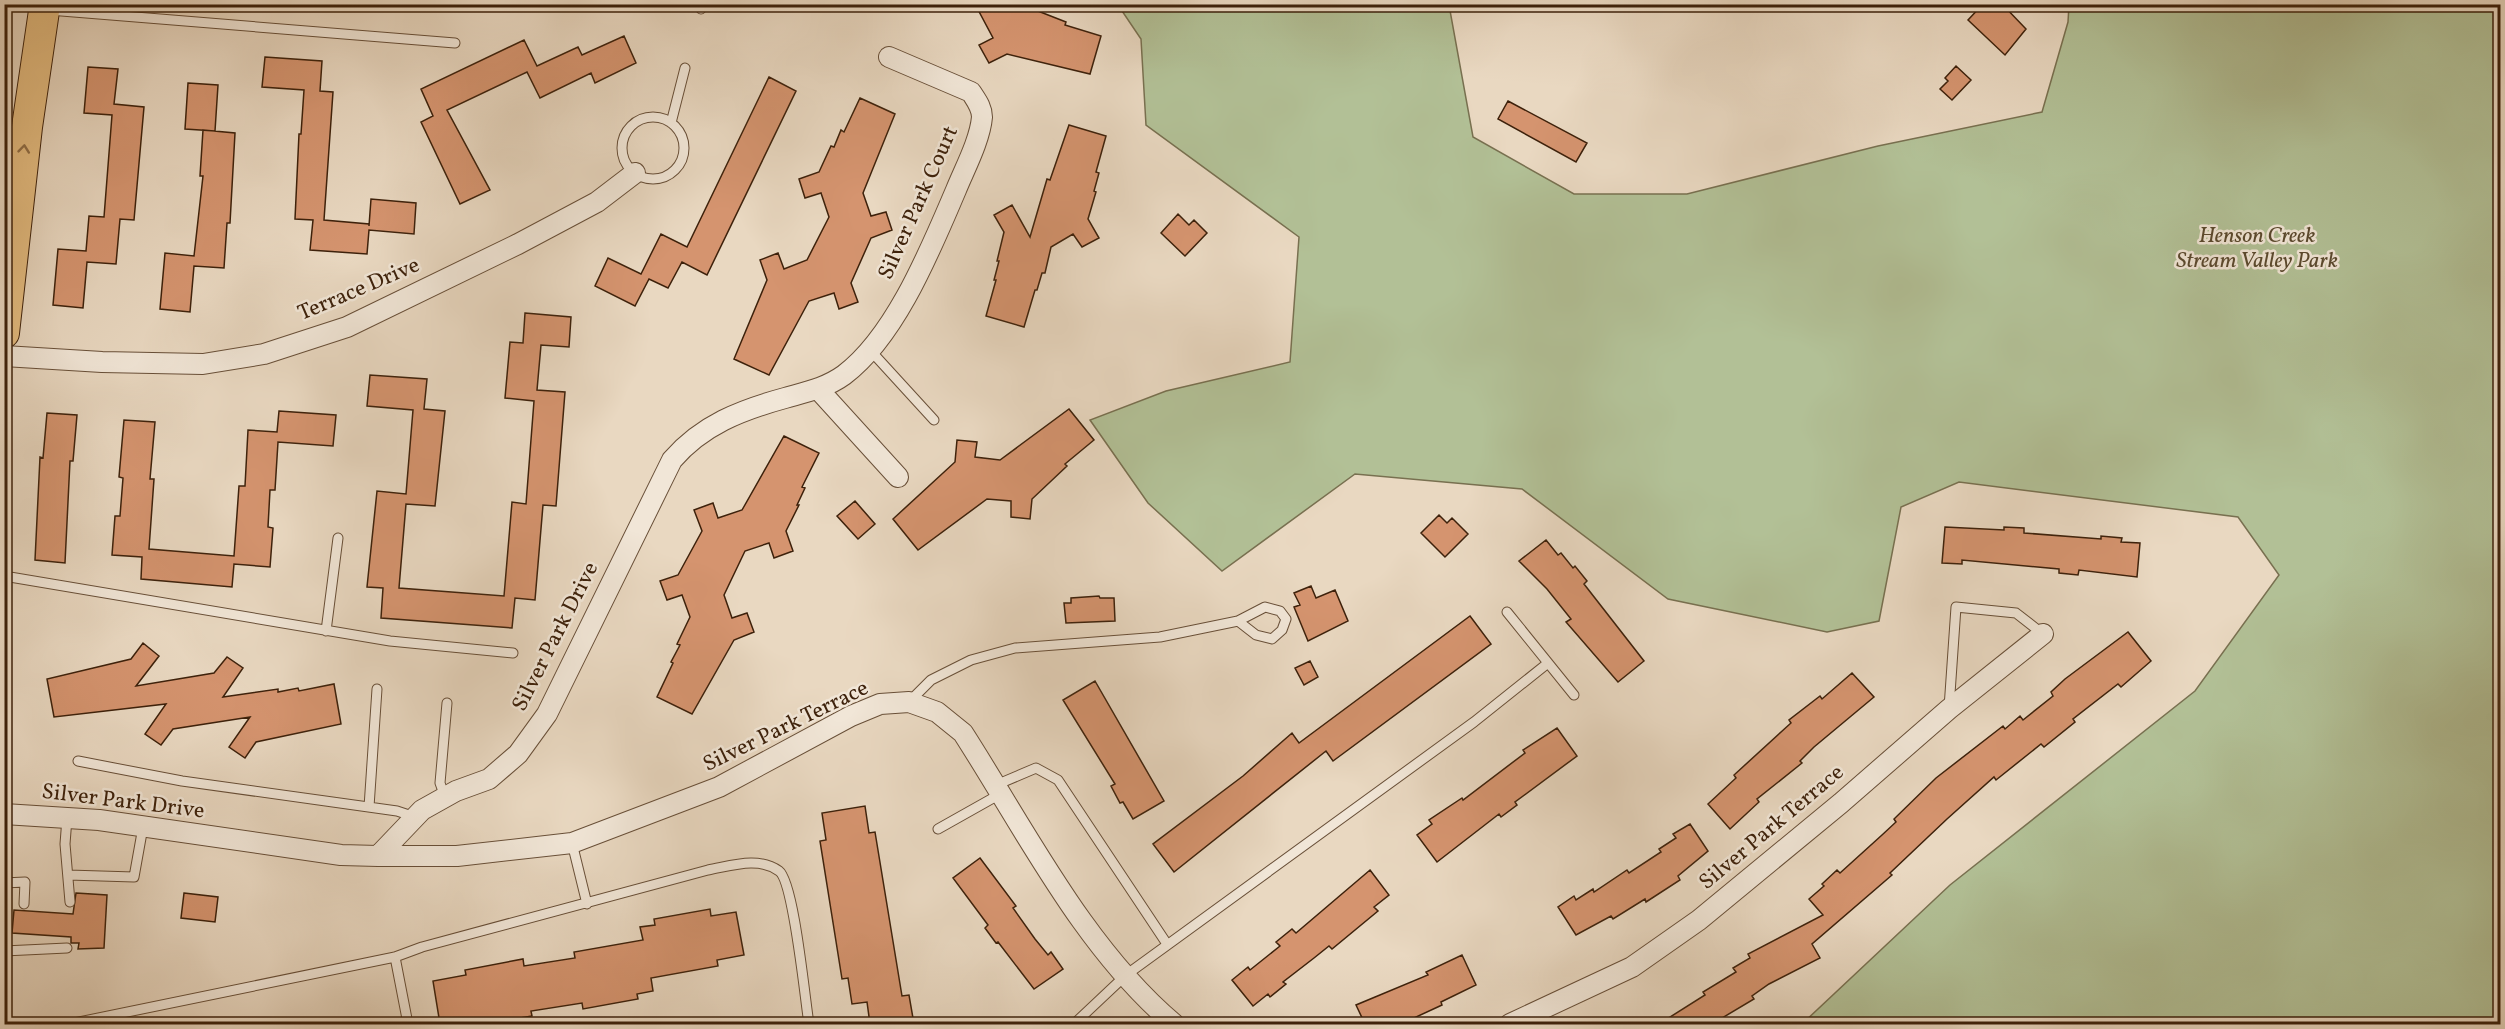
<svg xmlns="http://www.w3.org/2000/svg" width="2505" height="1029" viewBox="0 0 2505 1029" font-family="Vollkorn,serif">
	<style>
		.green { fill: #b2c096; stroke: #787050; stroke-width: 1.5 }
		.building { fill: #d5946f; stroke: #3d210b; stroke-width: 1.5 }
		.lines { fill: none; stroke-linecap: round; stroke-linejoin: round }
		.lane-casing { stroke: #684f38; stroke-width: 11 }
		.street-casing { stroke: #684f38; stroke-width: 22 }
		.primary-casing { stroke: #3d210b; stroke-width: 32 }
		.lane { stroke: #f1e6d7; stroke-width: 9 }
		.street { stroke: #f1e6d7; stroke-width: 20 }
		.primary { stroke: #e4bc80; stroke-width: 30 }
		.oneway { stroke: #906e46 }
		.labels { text-anchor: middle; dominant-baseline: central; stroke-width: 5; stroke-linejoin: round; paint-order: stroke }
		.street-label { font-size: 22px; fill: #3d210b; stroke: #f1e6d7 }
		.park-label { font-size: 22px; font-style: italic; fill: #5a492e; stroke: #f1e6d7 }
	</style>
	<rect width="100%" height="100%" fill="#e9d8c1"/>
	<filter id="stains"><feTurbulence type="fractalNoise" baseFrequency=".00333" numOctaves="4"/><feColorMatrix values="0 0 0 0 .2 0 0 0 0 .09 0 0 0 0 .02 0 0 0 .5 -.17"/></filter>
	<radialGradient id="worn" r=".72"><stop offset=".6" stop-color="#630" stop-opacity="0"/><stop offset="1" stop-color="#630" stop-opacity=".3"/></radialGradient>
	<path class="green" d="M 1118,5 L 1449,5 L 1473,137 L 1574,194 L 1687,194 L 1878,146 L 2042,112 L 2068,22 L 2069,5 L 2500,5 L 2500,1024 L 1802,1024 L 1950,885 L 2195,691 L 2279,575 L 2238,517 L 1959,482 L 1901,507 L 1879,621 L 1827,632 L 1668,599 L 1522,489 L 1355,474 L 1222,571 L 1148,503 L 1090,420 L 1166,391 L 1290,362 L 1299,237 L 1146,125 L 1141,39 Z"/>
	<path class="building" d="M 975,4 L 1020,4 L 1066,22 L 1065,25 L 1101,36 L 1090,74 L 1007,54 L 989,63 L 979,45 L 993,38 Z
		M 1983,4 L 2002,4 L 2026,29 L 2005,55 L 1968,20 Z
		M 624,36 L 636,63 L 595,83 L 591,73 L 540,98 L 527,72 L 447,110 L 490,190 L 460,204 L 421,122 L 433,116 L 421,89 L 524,40 L 537,66 L 578,47 L 582,55 Z
		M 265,57 L 322,61 L 320,91 L 333,92 L 324,220 L 369,224 L 369,226 L 371,199 L 416,203 L 414,234 L 369,230 L 367,254 L 310,250 L 313,220 L 295,219 L 299,134 L 301,134 L 304,90 L 262,87 Z
		M 1956,66 L 1971,80 L 1952,100 L 1940,89 L 1948,81 L 1945,78 Z
		M 88,67 L 118,69 L 114,104 L 144,107 L 134,220 L 120,219 L 116,264 L 87,262 L 83,308 L 53,305 L 58,249 L 86,251 L 89,216 L 104,217 L 112,115 L 84,113 Z
		M 769,77 L 796,91 L 707,275 L 682,262 L 668,288 L 649,279 L 635,306 L 595,286 L 608,258 L 641,274 L 661,234 L 687,247 Z
		M 188,83 L 218,85 L 215,131 L 185,129 Z
		M 860,98 L 895,114 L 863,193 L 871,216 L 886,212 L 892,230 L 871,238 L 851,283 L 858,302 L 839,309 L 834,293 L 809,301 L 769,375 L 734,359 L 767,280 L 760,260 L 778,253 L 784,269 L 807,260 L 829,217 L 821,193 L 805,198 L 799,179 L 819,172 L 831,146 L 834,147 L 841,130 L 844,132 Z
		M 1508,101 L 1587,143 L 1576,162 L 1498,119 Z
		M 1069,125 L 1106,136 L 1096,172 L 1099,173 L 1094,191 L 1096,192 L 1088,219 L 1099,238 L 1082,247 L 1073,234 L 1051,247 L 1045,273 L 1042,273 L 1037,290 L 1035,290 L 1024,327 L 986,316 L 996,280 L 994,280 L 999,261 L 997,261 L 1004,232 L 994,215 L 1012,205 L 1030,237 L 1047,179 L 1050,180 Z
		M 203,130 L 235,133 L 230,223 L 227,223 L 224,268 L 194,266 L 190,312 L 160,309 L 165,253 L 194,256 L 203,176 L 200,176 Z
		M 1178,214 L 1189,225 L 1194,220 L 1207,233 L 1185,256 L 1161,233 Z
		M 525,313 L 571,317 L 569,347 L 541,345 L 537,390 L 565,392 L 556,506 L 543,505 L 535,600 L 515,598 L 512,628 L 381,618 L 383,588 L 367,587 L 377,491 L 406,494 L 413,410 L 367,406 L 370,375 L 427,379 L 424,409 L 445,411 L 435,506 L 406,504 L 399,588 L 504,596 L 512,502 L 526,504 L 534,401 L 505,398 L 510,342 L 523,343 Z
		M 1069,409 L 1094,440 L 1065,464 L 1067,466 L 1032,499 L 1030,519 L 1011,517 L 1011,501 L 987,499 L 918,550 L 893,519 L 955,462 L 957,440 L 977,442 L 975,457 L 1000,460 Z
		M 279,411 L 336,415 L 333,446 L 278,442 L 275,490 L 270,490 L 268,527 L 273,528 L 270,567 L 234,564 L 232,587 L 141,579 L 142,557 L 112,555 L 115,516 L 120,516 L 123,478 L 119,477 L 124,420 L 155,422 L 150,479 L 154,479 L 149,549 L 234,556 L 239,486 L 245,486 L 248,430 L 277,432 Z
		M 47,413 L 77,415 L 73,461 L 70,461 L 65,563 L 35,560 L 40,457 L 43,458 Z
		M 784,436 L 819,453 L 802,487 L 805,488 L 797,505 L 799,505 L 786,531 L 793,551 L 774,558 L 769,543 L 745,551 L 724,595 L 732,618 L 747,613 L 754,632 L 734,640 L 692,714 L 657,697 L 673,663 L 671,662 L 680,645 L 677,644 L 690,617 L 682,595 L 667,600 L 660,581 L 678,575 L 702,531 L 694,510 L 713,503 L 718,518 L 742,510 Z
		M 855,501 L 875,524 L 858,539 L 837,516 Z
		M 1439,515 L 1447,523 L 1452,518 L 1468,534 L 1445,557 L 1421,533 Z
		M 1945,527 L 2004,530 L 2004,527 L 2024,528 L 2024,533 L 2101,539 L 2101,536 L 2122,538 L 2121,542 L 2140,543 L 2137,577 L 2079,570 L 2078,575 L 2059,573 L 2059,569 L 1962,560 L 1962,564 L 1942,563 Z
		M 1546,540 L 1558,555 L 1561,553 L 1573,568 L 1575,566 L 1587,581 L 1584,584 L 1644,661 L 1618,682 L 1566,622 L 1571,619 L 1547,589 L 1519,561 Z
		M 1311,586 L 1316,598 L 1335,590 L 1348,621 L 1308,641 L 1294,607 L 1300,605 L 1294,593 Z
		M 1099,596 L 1100,598 L 1114,598 L 1115,621 L 1066,623 L 1064,603 L 1071,603 L 1071,598 Z
		M 1470,616 L 1491,644 L 1333,761 L 1326,751 L 1174,872 L 1153,844 L 1243,776 L 1292,733 L 1299,743 Z
		M 2128,632 L 2151,661 L 2121,687 L 2118,684 L 2073,719 L 2075,722 L 2044,747 L 2041,744 L 1996,780 L 1994,777 L 1947,819 L 1890,873 L 1892,875 L 1812,944 L 1820,958 L 1769,984 L 1752,996 L 1754,999 L 1712,1024 L 1659,1024 L 1705,995 L 1703,992 L 1736,972 L 1733,968 L 1750,958 L 1748,954 L 1823,915 L 1809,899 L 1824,886 L 1822,884 L 1837,870 L 1840,873 L 1882,835 L 1896,822 L 1894,819 L 1936,778 L 2003,726 L 2005,729 L 2020,716 L 2023,720 L 2053,696 L 2051,692 L 2065,679 Z
		M 143,643 L 159,656 L 136,686 L 214,673 L 227,657 L 243,668 L 223,697 L 278,689 L 278,692 L 298,688 L 299,691 L 334,684 L 341,724 L 256,742 L 245,758 L 229,747 L 250,717 L 173,729 L 161,745 L 145,734 L 166,704 L 54,717 L 47,679 L 131,659 Z
		M 1310,661 L 1318,677 L 1304,685 L 1295,668 Z
		M 1852,673 L 1874,697 L 1814,747 L 1800,761 L 1802,763 L 1757,799 L 1759,802 L 1730,829 L 1708,804 L 1736,778 L 1734,775 L 1791,723 L 1789,720 L 1820,696 L 1822,699 Z
		M 1095,681 L 1164,801 L 1133,819 L 1123,802 L 1120,803 L 1111,786 L 1115,784 L 1063,700 Z
		M 1557,728 L 1577,756 L 1515,802 L 1517,805 L 1501,817 L 1499,814 L 1437,862 L 1417,835 L 1432,824 L 1429,820 L 1462,798 L 1463,800 L 1525,753 L 1523,750 Z
		M 865,806 L 869,833 L 875,832 L 902,996 L 909,995 L 914,1024 L 870,1024 L 867,1002 L 852,1004 L 848,978 L 842,979 L 820,841 L 826,840 L 822,813 Z
		M 1690,824 L 1708,851 L 1678,876 L 1680,880 L 1646,902 L 1645,899 L 1613,919 L 1611,916 L 1576,935 L 1558,907 L 1574,896 L 1576,900 L 1593,889 L 1594,892 L 1627,870 L 1629,873 L 1661,852 L 1659,849 L 1676,838 L 1673,834 Z
		M 980,858 L 1016,906 L 1013,908 L 1035,939 L 1048,955 L 1051,952 L 1063,969 L 1034,989 L 998,942 L 996,943 L 985,928 L 988,925 L 953,878 Z
		M 1370,870 L 1389,895 L 1374,907 L 1378,911 L 1332,949 L 1329,946 L 1314,958 L 1283,982 L 1286,984 L 1270,997 L 1268,994 L 1253,1006 L 1232,980 L 1248,967 L 1250,970 L 1280,946 L 1276,942 L 1292,929 L 1296,933 Z
		M 76,893 L 107,895 L 104,948 L 78,949 L 79,943 L 71,943 L 71,937 L 12,933 L 14,910 L 73,914 Z
		M 184,893 L 218,897 L 215,922 L 181,918 Z
		M 710,909 L 711,916 L 736,912 L 744,955 L 717,960 L 718,966 L 651,978 L 653,991 L 637,994 L 638,999 L 583,1009 L 582,1003 L 531,1011 L 532,1016 L 484,1024 L 474,1024 L 473,1019 L 440,1024 L 433,981 L 466,975 L 465,970 L 523,959 L 524,966 L 575,958 L 574,952 L 643,940 L 640,927 L 655,925 L 654,919 Z
		M 1462,955 L 1476,985 L 1441,1002 L 1442,1005 L 1401,1024 L 1365,1024 L 1356,1005 L 1428,975 L 1426,972 Z"/>
	<g class="lines">
		<g class="lane-casing">
			<path id="lane" d="M 701,9 L 703,4
				M 49,10 L 455,43
				M622 148a31 31 0 1 1 62 0a31 31 0 1 1-62 0Z
				M 671,123 L 685,68
				M 870,350 L 934,420
				M 4,576 L 390,641 L 513,653
				M 1507,612 L 1574,695
				M 326,631 L 338,538
				M 909,702 L 931,680 L 971,660 L 1015,648 L 1160,637 L 1238,621 L 1265,607 L 1280,611 L 1286,619 L 1282,630 L 1272,639 L 1256,635 L 1238,621
				M 1949,708 L 1956,607 L 2016,613 L 2043,634
				M 78,761 L 182,781 L 397,811 L 415,817
				M 996,785 L 1036,768 L 1058,780 L 1167,944
				M 445,797 L 440,783 L 447,703
				M 369,807 L 377,689
				M 67,818 L 65,844 L 70,902
				M 938,829 L 1002,793
				M 572,843 L 587,904
				M 68,875 L 134,877 L 143,827
				M 4,883 L 25,882 L 24,904
				M 4,951 L 67,948
				M 395,957 L 408,1024
				M 69,1024 L 395,957 L 422,947 L 708,870 C 731,866 758,856 779,871 C 794,882 805,1000 809,1024
				M 1074,1024 L 1126,975 L 1474,722 L 1548,663"/>
		</g>
		<g class="street-casing">
			<path id="street" d="M 4,356 L 102,362 L 203,364 L 264,354 L 347,327 L 518,244 L 597,202 L 635,173
				M 818,389 L 898,477
				M 4,814 L 99,820 L 341,855 L 378,856 L 422,810 L 456,791 L 489,779 L 518,754 L 547,714 L 672,460 C 702,425 741,410 785,398 C 806,392 826,388 844,375 C 896,336 931,248 956,190 C 965,168 980,140 982,117 C 982,107 976,100 971,92 L 889,57
				M 378,856 L 457,856 L 572,843 L 719,787 L 851,716 L 880,704 L 909,702 L 937,712 L 963,733 C 1026,831 1084,948 1174,1024
				M 1510,1024 L 1632,967 L 1699,920 L 1841,803 L 1949,709 L 2043,634"/>
		</g>
		<g class="primary-casing">
			<path id="primary" d="M 4,333 L 27,127 L 45,4"/>
		</g>
		<use href="#lane" class="lane"/>
		<use href="#street" class="street"/>
		<use href="#primary" class="primary"/>
	</g>
	<defs><path id="oneway-chevron" d="M-2-3.5L2.5 0L-2 3.5" fill="none" stroke-width="1.6" stroke-linecap="round" stroke-linejoin="round" transform="scale(1.5)"/></defs>
	<use class="oneway" href="#oneway-chevron" transform="translate(24 149) rotate(-84)"/>
	<g class="labels">
		<g class="street-label">
			<text transform="translate(919 203) rotate(-66)">Silver Park Court</text>
			<text transform="translate(359 290) rotate(-23)">Terrace Drive</text>
			<text transform="translate(556 637) rotate(-63)">Silver Park Drive</text>
			<text transform="translate(786 727) rotate(-26)">Silver Park Terrace</text>
			<text transform="translate(123 802) rotate(7)">Silver Park Drive</text>
			<text transform="translate(1772 828) rotate(-40)">Silver Park Terrace</text>
		</g>
		<g class="park-label">
			<text x="2257" y="236">Henson Creek<tspan x="2257" dy="25">Stream Valley Park</tspan></text>
		</g>
	</g>
	<rect width="2505" height="1029" fill="none" stroke="#e9d8c1" stroke-width="24"/>
	<rect x="6" y="6" width="2493" height="1017" fill="none" stroke="#3d210b" stroke-width="3"/>
	<rect x="12" y="12" width="2481" height="1005" fill="none" stroke="#3d210b" stroke-width="1.5"/>
	<rect width="100%" height="100%" filter="url(#stains)"/>
	<rect width="100%" height="100%" fill="url(#worn)"/>
</svg>
